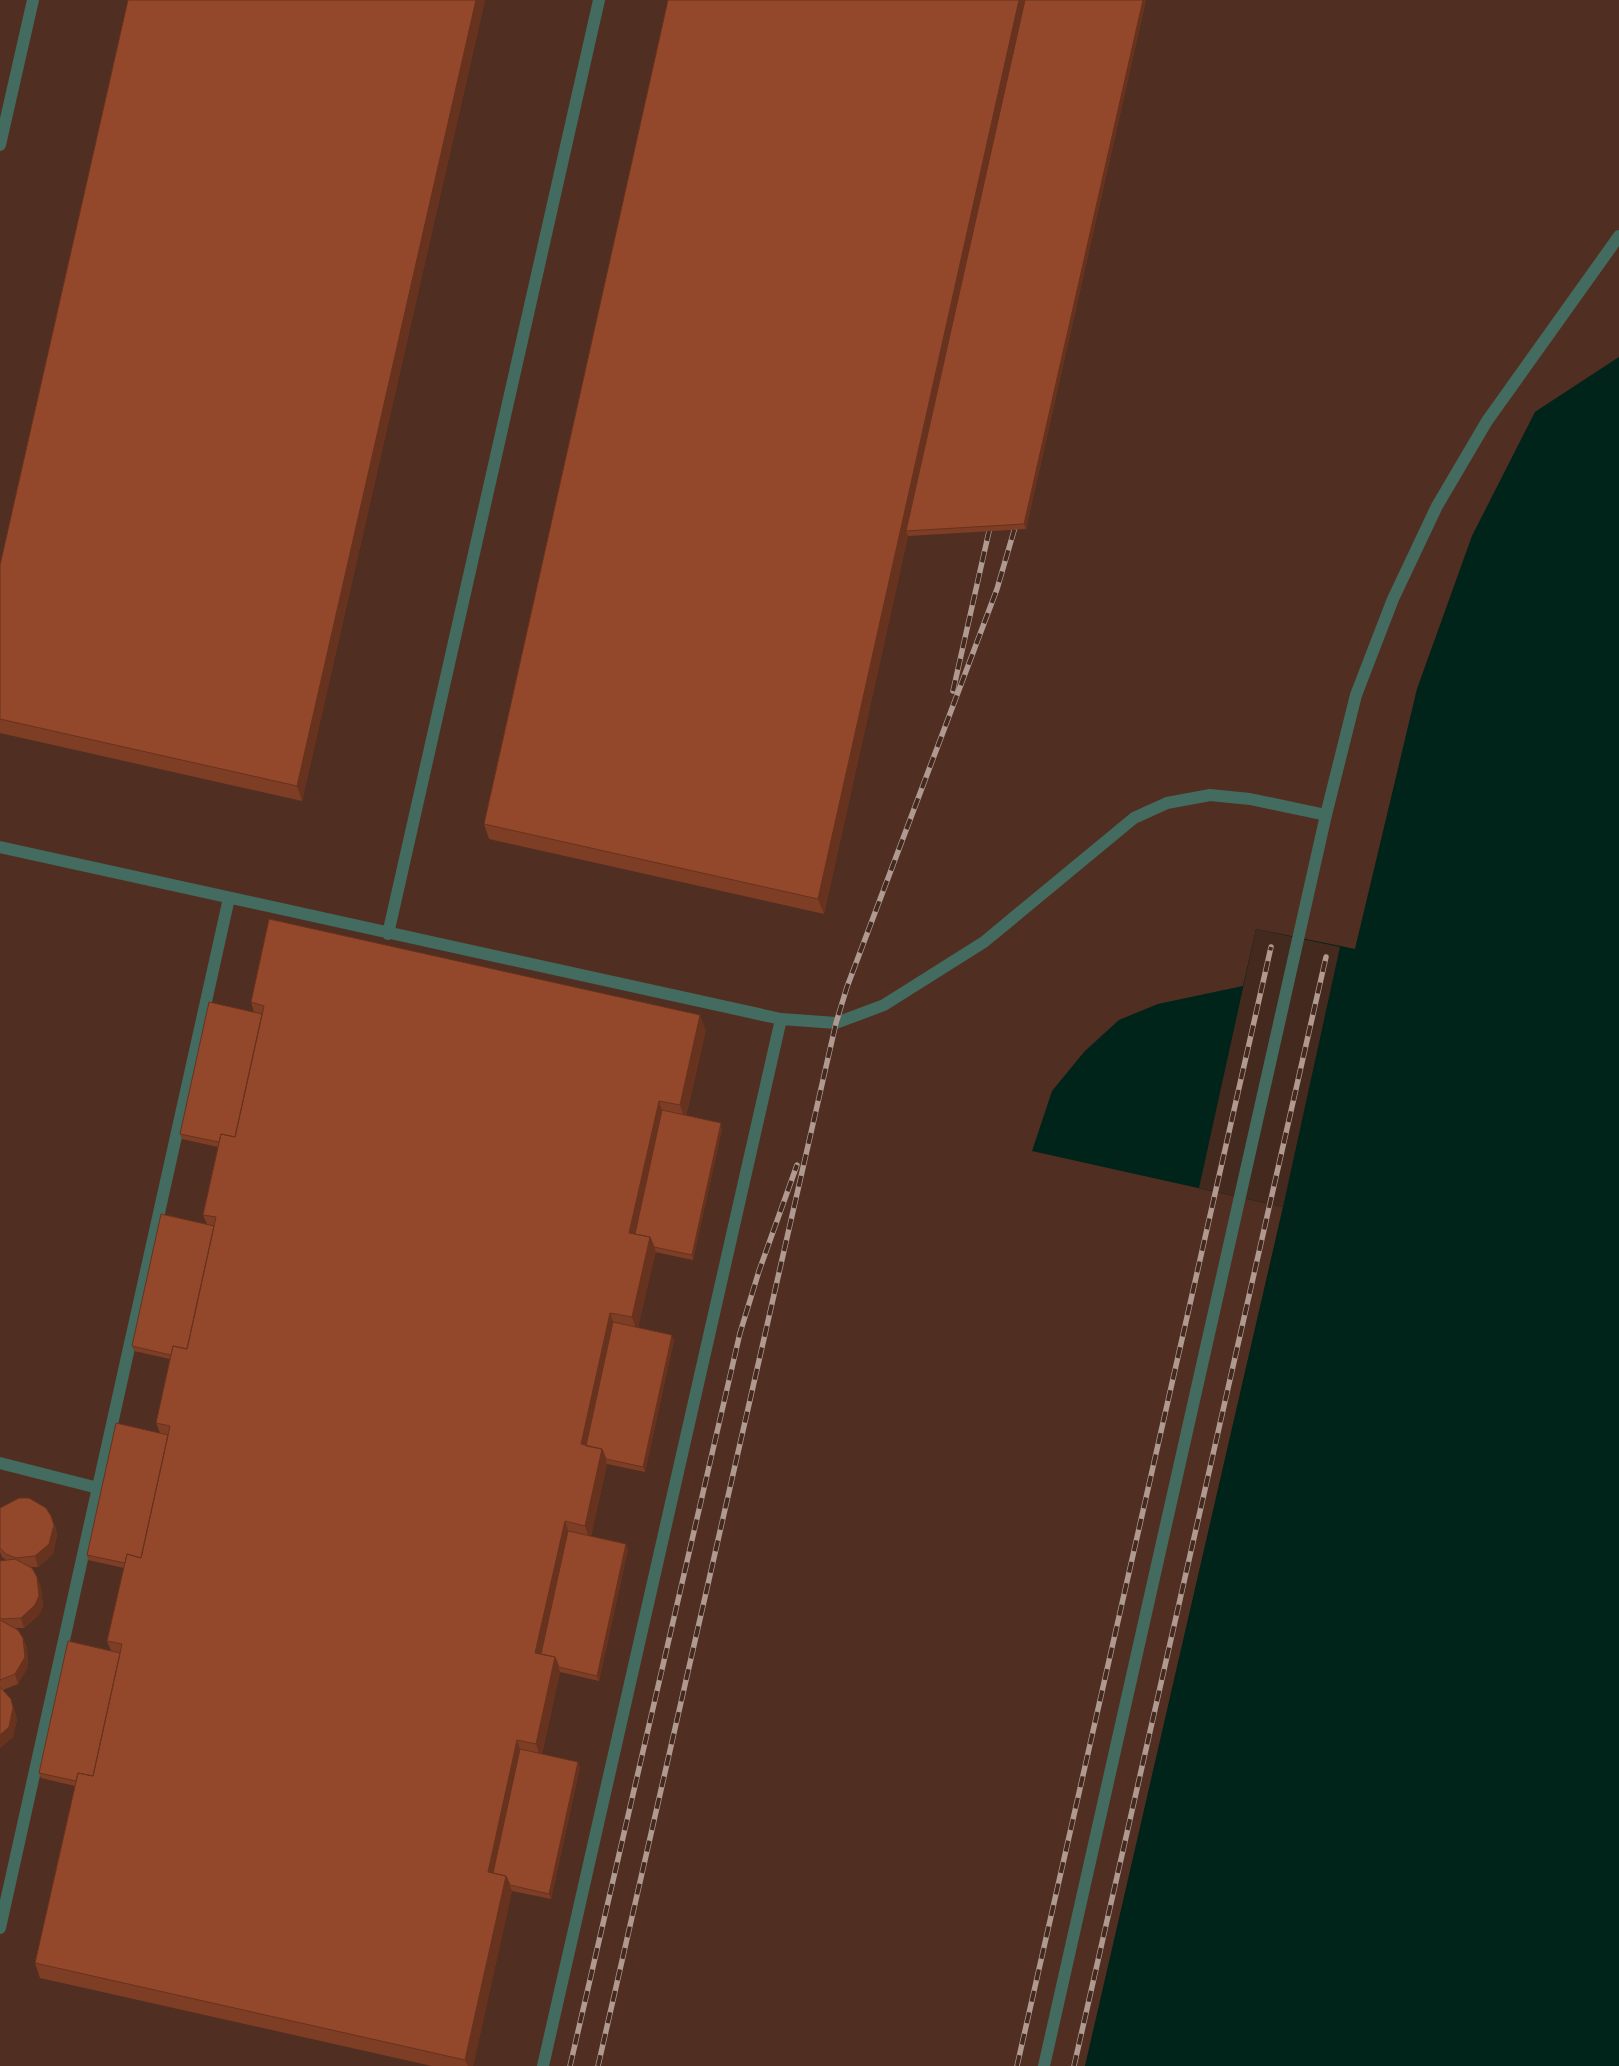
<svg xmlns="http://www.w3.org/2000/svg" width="1619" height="2066" viewBox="0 0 1619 2066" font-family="Barlow,sans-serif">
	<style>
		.built { fill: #502e21 }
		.water { fill: #00231a }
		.pier { fill: #44291f }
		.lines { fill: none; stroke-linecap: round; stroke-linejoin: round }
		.lane { stroke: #436b5f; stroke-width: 12 }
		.street { stroke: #436b5f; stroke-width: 12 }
		.rail-casing { stroke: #af9990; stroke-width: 5.5 }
		.rail { stroke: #44291f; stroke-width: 4; stroke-dasharray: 11; stroke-linecap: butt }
		.wall { fill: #7e3e25 }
		.shaded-wall { fill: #67321e }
		.building { fill: #93482b; stroke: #67321e }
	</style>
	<rect width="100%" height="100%" fill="#44291f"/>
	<path class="built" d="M 0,0 L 1619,0 L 1619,357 L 1535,412 L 1472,536 L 1417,689 L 1355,949 L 1340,947 L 1244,986 L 1158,1004 L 1119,1020 L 1084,1052 L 1283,1207 L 1085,2066 L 0,2066 Z"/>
	<path class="water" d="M 1619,357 L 1619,2066 L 1085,2066 L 1283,1207 L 1032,1151 L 1052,1091 L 1084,1052 L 1119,1020 L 1158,1004 L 1243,986 L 1256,929 L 1355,949 L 1417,689 L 1472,536 L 1535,412 Z"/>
	<path class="pier" d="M 1256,929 L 1340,947 L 1283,1207 L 1199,1188 Z"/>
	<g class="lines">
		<path class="lane" d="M 1326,815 L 1356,695 L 1393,599 L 1437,506 L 1487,421 L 1619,236
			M 0,847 L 781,1019 L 836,1023 L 884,1005 L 984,942 L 1134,818 L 1167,803 L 1210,795 L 1250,799 L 1326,815 L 1044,2066
			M 388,934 L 599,0
			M 0,1463 L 98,1488
			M 0,1928 L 229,898
			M 543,2066 L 781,1019"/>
		<path class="street" d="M 0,145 L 33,0"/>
		<g class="rail-casing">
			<path id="rail" d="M 953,691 L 992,518
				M 570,2066 L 740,1333 L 759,1271 L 797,1165
				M 598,2066 L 836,1023 L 847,987 L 997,589 L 1018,517
				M 1017,2066 L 1271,947
				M 1074,2066 L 1326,957"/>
		</g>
		<use href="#rail" class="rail"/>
	</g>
	<path class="wall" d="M 128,0 L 485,0 L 302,801 L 0,733 L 0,565 Z
		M 668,0 L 1146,0 L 1026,529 L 908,536 L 824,914 L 489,839 L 484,824 Z
		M 251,1002 L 706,1030 L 686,1116 L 722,1129 L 693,1260 L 655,1252 L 638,1328 L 674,1340 L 645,1472 L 607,1464 L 591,1536 L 628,1549 L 599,1681 L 560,1672 L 542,1754 L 580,1767 L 551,1899 L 512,1891 L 473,2066 L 432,2066 L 40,1978 L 35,1963 L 75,1786 L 41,1778 L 39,1773 L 111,1651 L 107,1641 L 124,1568 L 88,1560 L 87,1555 L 160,1433 L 156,1423 L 170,1359 L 134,1351 L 132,1346 L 207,1224 L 203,1215 L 218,1147 L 182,1139 L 180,1134 L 254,1012 Z
		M 0,1508 L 55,1526 L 57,1535 L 53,1554 L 38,1567 L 30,1567 L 41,1587 L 43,1606 L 39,1615 L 24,1628 L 16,1628 L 23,1638 L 27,1648 L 28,1667 L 18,1684 L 3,1690 L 11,1699 L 17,1719 L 13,1737 L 0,1748 L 0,1561 L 6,1560 L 2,1557 L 0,1552 Z"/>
	<path class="shaded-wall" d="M 476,0 L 485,0 L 302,801 L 297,786 Z
		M 1019,0 L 1028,0 L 906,531 L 908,536 L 824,914 L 818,899 Z
		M 1143,0 L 1146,0 L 1026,529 L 1024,524 Z
		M 700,1015 L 706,1030 L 685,1120 L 680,1105 Z
		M 659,1101 L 664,1116 L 636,1243 L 629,1233 Z
		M 721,1123 L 722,1129 L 693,1260 L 692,1255 Z
		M 650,1237 L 656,1252 L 637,1332 L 632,1317 Z
		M 610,1313 L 615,1327 L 587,1455 L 581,1444 Z
		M 672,1335 L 674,1340 L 645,1472 L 643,1467 Z
		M 602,1449 L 607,1464 L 590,1541 L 585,1526 Z
		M 51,1516 L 57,1535 L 53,1554 L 38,1567 L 35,1556 Z
		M 565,1521 L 570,1536 L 542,1664 L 535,1653 Z
		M 626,1544 L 628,1549 L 599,1681 L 597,1676 Z
		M 37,1577 L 41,1587 L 43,1606 L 39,1615 L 24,1628 L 21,1618 Z
		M 23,1638 L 27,1648 L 28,1667 L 18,1684 L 15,1674 Z
		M 555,1657 L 560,1672 L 541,1759 L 536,1744 Z
		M 11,1699 L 17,1719 L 13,1737 L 0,1748 L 0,1735 Z
		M 517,1740 L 522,1755 L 494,1882 L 488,1872 Z
		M 578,1762 L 580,1767 L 551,1899 L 549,1894 Z
		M 506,1876 L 512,1891 L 473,2066 L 468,2066 L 465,2060 Z"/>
	<path class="building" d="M 128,0 L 476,0 L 297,786 L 0,719 L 0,565 Z
		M 668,0 L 1019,0 L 818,899 L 484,824 Z
		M 1025,0 L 1143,0 L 1024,524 L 906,531 Z
		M 269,919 L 700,1015 L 680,1105 L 659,1101 L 629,1233 L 650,1237 L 632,1317 L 610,1313 L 581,1444 L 602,1449 L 585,1526 L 565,1521 L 535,1653 L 555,1657 L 536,1744 L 517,1740 L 488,1872 L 506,1876 L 465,2060 L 35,1963 L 78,1773 L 93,1776 L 122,1644 L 107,1641 L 127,1554 L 141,1558 L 170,1426 L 156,1423 L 173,1346 L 187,1349 L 216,1217 L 203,1215 L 221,1134 L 235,1137 L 264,1006 L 251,1002 Z
		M 209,1002 L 262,1014 L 235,1137 L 221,1134 L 219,1142 L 180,1134 Z
		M 662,1110 L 721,1123 L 692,1255 L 654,1247 L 650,1237 L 635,1234 Z
		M 161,1214 L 214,1226 L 187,1349 L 173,1346 L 171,1355 L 132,1346 Z
		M 613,1322 L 672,1335 L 643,1467 L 606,1459 L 602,1449 L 586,1446 Z
		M 116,1423 L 168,1435 L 141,1558 L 127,1554 L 125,1563 L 87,1555 Z
		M 19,1498 L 29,1498 L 46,1508 L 51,1516 L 54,1525 L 49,1544 L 35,1556 L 16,1558 L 6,1554 L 0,1548 L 0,1508 Z
		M 568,1531 L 626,1544 L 597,1676 L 559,1667 L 555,1657 L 541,1654 Z
		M 15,1559 L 32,1568 L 37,1577 L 39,1596 L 35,1605 L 21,1618 L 2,1619 L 0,1618 L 0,1561 Z
		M 0,1620 L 18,1630 L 23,1638 L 25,1657 L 15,1674 L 0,1680 Z
		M 68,1641 L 120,1653 L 93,1776 L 78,1773 L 76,1781 L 39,1773 Z
		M 0,1687 L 11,1699 L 13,1708 L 9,1727 L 0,1735 Z
		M 520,1749 L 578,1762 L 549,1894 L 510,1885 L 506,1876 L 493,1873 Z"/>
</svg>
